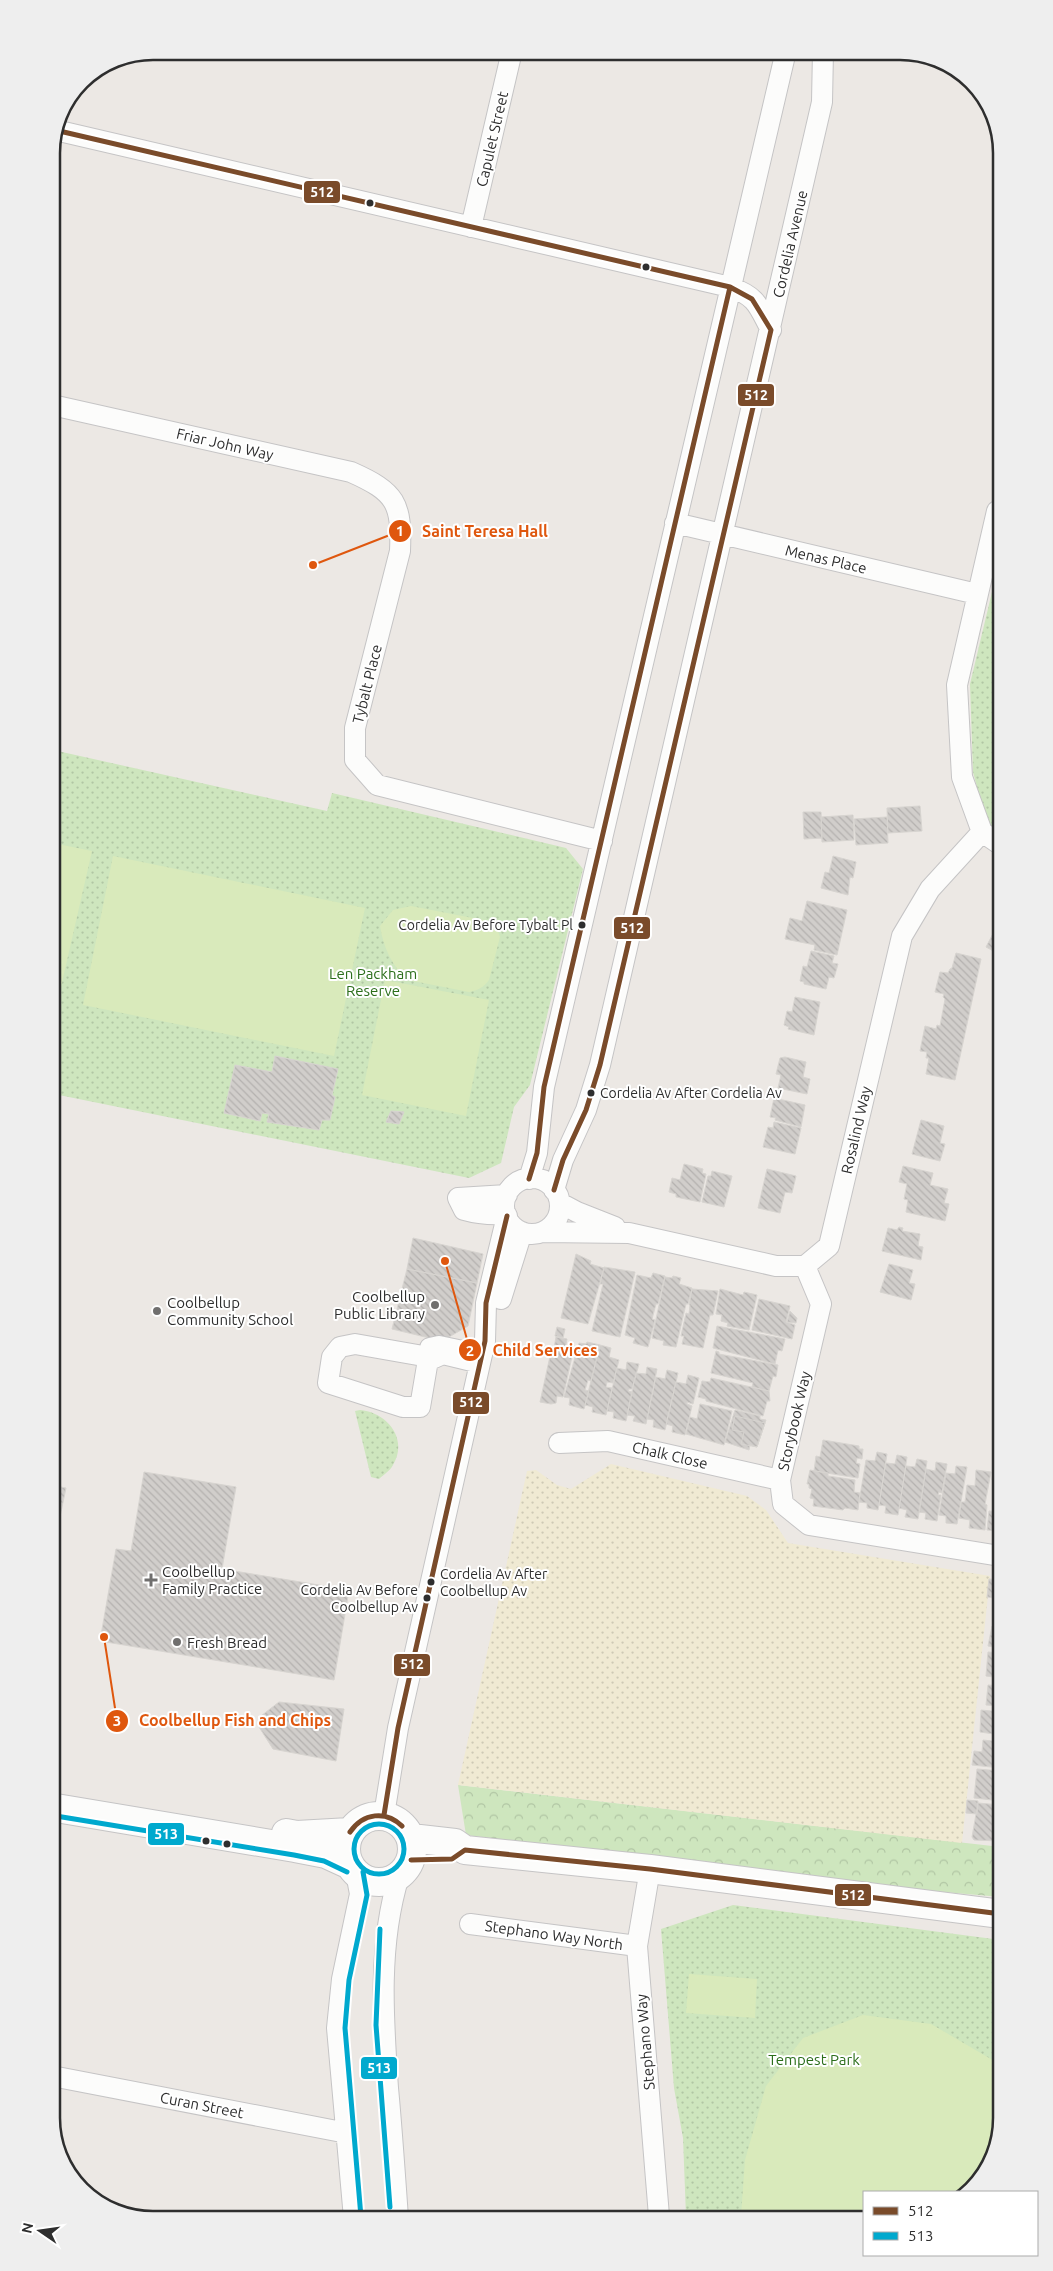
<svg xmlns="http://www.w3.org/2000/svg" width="1053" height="2271" viewBox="0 0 1053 2271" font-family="Ubuntu,sans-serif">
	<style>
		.forest { fill: url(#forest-crowns) }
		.sand { fill: url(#sand-dots) }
		.park { fill: url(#park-dots) }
		.pitch { fill: #d9eabb }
		.building { fill: url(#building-back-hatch); stroke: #d7d4d0 }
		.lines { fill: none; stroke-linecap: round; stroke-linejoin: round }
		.street-casing { stroke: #c5c4c5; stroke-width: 22 }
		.secondary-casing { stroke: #c5c4c5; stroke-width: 30 }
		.street { stroke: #fcfcfb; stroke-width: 20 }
		.secondary { stroke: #fcfcfb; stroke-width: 28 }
		.bus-1-casing { stroke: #fff; stroke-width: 9 }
		.bus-2-casing { stroke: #fff; stroke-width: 9 }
		.bus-1 { stroke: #7a4b2a; stroke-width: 5 }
		.bus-2 { stroke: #00a9ce; stroke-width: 5 }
		.bus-dot { fill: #2e2e2e; stroke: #fff; stroke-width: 2 }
		.poi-dot { fill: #706f6e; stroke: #fff; stroke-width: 2 }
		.labels { text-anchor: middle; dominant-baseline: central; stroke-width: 4; stroke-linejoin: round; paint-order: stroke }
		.bus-label { font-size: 14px; fill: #2e2e2e; stroke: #fff; text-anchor: end }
		.street-label { font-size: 15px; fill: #2e2e2e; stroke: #fff }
		.park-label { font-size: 15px; fill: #2c6e1b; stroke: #fff }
		.poi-label { font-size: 15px; fill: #2e2e2e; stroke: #fff; text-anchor: start }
		.rim { fill: none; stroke: #2e2e2e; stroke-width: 2.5 }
		.leader { fill: none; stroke: #df570e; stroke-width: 2 }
		.callout-dot { fill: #df570e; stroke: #fff; stroke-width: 2 }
		.mark-label { font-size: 15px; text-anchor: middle; font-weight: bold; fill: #fff }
		.callout-label { font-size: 16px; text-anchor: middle; font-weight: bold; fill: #df570e; stroke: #fff; stroke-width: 4; stroke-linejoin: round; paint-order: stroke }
		.line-badge { stroke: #fff; stroke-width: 2 }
		.badge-label { font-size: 14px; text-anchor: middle; font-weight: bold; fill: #fff }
	</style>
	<defs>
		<pattern id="forest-crowns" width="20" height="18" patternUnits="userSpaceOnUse" patternTransform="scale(1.25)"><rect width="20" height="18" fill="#cee6be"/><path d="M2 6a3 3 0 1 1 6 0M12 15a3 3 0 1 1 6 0" fill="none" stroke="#b1c6a4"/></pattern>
		<pattern id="sand-dots" width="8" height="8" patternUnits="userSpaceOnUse" patternTransform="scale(1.25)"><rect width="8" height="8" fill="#f0ead3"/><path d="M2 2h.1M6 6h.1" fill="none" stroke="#cec9b5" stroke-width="1.8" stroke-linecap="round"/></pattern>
		<pattern id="park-dots" width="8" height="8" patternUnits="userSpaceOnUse" patternTransform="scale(1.25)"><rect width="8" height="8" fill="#cee6be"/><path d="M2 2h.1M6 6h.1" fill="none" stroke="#b1c6a4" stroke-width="1.8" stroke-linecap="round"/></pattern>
		<pattern id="building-back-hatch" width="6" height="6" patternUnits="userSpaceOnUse" patternTransform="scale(1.25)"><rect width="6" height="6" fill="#d1cecb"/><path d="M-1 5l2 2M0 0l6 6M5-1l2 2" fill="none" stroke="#b4b1af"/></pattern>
	</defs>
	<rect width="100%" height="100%" fill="#ece8e4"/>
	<path class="forest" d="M 458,1785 L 1001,1847 L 1001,1897 L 875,1886 L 466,1835 Z"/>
	<path class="sand" d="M 611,1464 L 747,1496 L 766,1510 L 788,1543 L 990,1576 L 962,1843 L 458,1785 L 527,1471 L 536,1470 L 557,1485 L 571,1489 Z"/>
	<path class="park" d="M 997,571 L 998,832 L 987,825 L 973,772 L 970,684 Z
		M 53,750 L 327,811 L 332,793 L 566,848 L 583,869 L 530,1085 L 514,1107 L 501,1163 L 469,1178 L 54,1094 Z
		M 360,1410 C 386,1412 409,1438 393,1465 C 390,1471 383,1475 379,1479 L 371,1477 L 355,1411 Z
		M 733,1905 L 1001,1940 L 1002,2118 L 984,2175 L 961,2192 L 864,2192 L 864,2215 L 686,2216 L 683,2138 L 674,2088 L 661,1929 Z"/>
	<path class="pitch" d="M 53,843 L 92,851 L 58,1000 L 54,999 Z
		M 113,856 L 365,908 L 334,1056 L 83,1005 Z
		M 411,906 L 483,920 L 496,926 L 500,937 L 489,980 C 483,988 478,990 469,992 L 408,980 C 392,967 383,946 380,926 L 393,910 Z
		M 385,980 L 489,1000 L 466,1116 L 362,1095 Z
		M 689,1974 L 757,1979 L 755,2018 L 686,2013 Z
		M 863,2015 L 931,2024 L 996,2062 L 1002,2072 L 1002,2118 L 984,2175 L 961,2192 L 864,2192 L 864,2215 L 741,2216 L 745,2160 L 766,2086 L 803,2038 Z"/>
	<path class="building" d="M 920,806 L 922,831 L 888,833 L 887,808 Z
		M 803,812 L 821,812 L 822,838 L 804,839 Z
		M 853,815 L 854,840 L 822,842 L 821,817 Z
		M 887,817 L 888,843 L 856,845 L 854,819 Z
		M 833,856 L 856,862 L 853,878 L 850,877 L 848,895 L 821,888 L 825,872 L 829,873 Z
		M 807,901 L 847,910 L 837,955 L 814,950 L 815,945 L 785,939 L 790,918 L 802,921 Z
		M 997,926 L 998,927 L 999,954 L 986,947 Z
		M 811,951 L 834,956 L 832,963 L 838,964 L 834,978 L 829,977 L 826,989 L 804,984 L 804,982 L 800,981 L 803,966 L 807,967 Z
		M 956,953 L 981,959 L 955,1080 L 926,1074 L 929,1058 L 926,1058 L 927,1052 L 920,1051 L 925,1026 L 936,1029 L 937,1025 L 940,1026 L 945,999 L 943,997 L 944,994 L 935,992 L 940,972 L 948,973 L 950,969 L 952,968 Z
		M 795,997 L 820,1002 L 814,1035 L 788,1029 L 789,1027 L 784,1025 L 787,1011 L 792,1012 Z
		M 275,1056 L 338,1069 L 332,1095 L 335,1097 L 330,1120 L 322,1120 L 319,1130 L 267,1122 L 269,1114 L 262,1113 L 260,1121 L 224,1113 L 235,1065 L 272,1072 Z
		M 785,1057 L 806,1062 L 803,1077 L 810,1079 L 807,1094 L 778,1088 L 781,1075 L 776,1074 L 780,1058 Z
		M 774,1098 L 805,1105 L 801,1127 L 775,1120 L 776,1118 L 770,1117 Z
		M 391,1111 L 404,1112 L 399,1124 L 386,1122 Z
		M 921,1120 L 944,1126 L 940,1143 L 945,1144 L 940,1161 L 912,1154 Z
		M 774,1122 L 801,1128 L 795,1154 L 763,1147 L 768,1127 L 773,1128 Z
		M 684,1164 L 703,1169 L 702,1173 L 706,1174 L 700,1202 L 676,1197 L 676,1194 L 669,1192 L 672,1178 L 680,1180 Z
		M 903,1166 L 933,1173 L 930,1185 L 948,1189 L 944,1203 L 949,1204 L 945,1221 L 906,1212 L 908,1200 L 904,1199 L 907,1184 L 899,1182 Z
		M 767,1169 L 796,1176 L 792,1193 L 785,1192 L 780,1213 L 758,1208 Z
		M 712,1171 L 732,1176 L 724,1207 L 702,1202 L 708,1176 L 711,1176 Z
		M 899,1227 L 903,1228 L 902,1231 L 920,1234 L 918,1246 L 923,1247 L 921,1260 L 882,1251 L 888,1228 L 897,1230 Z
		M 413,1238 L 483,1254 L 477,1283 L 407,1269 Z
		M 576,1254 L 591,1261 L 590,1264 L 604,1268 L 588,1324 L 561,1318 Z
		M 889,1264 L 913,1270 L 909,1283 L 915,1284 L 911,1300 L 880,1292 Z
		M 604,1267 L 635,1272 L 620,1337 L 592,1331 L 603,1284 L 600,1284 Z
		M 407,1269 L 477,1283 L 468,1326 L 442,1341 L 392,1329 Z
		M 653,1273 L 665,1276 L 658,1304 L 656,1304 L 652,1319 L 655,1320 L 648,1347 L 633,1343 L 635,1338 L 625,1335 L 637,1275 L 651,1278 Z
		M 673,1276 L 681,1278 L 679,1284 L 692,1288 L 688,1304 L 686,1304 L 676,1347 L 663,1345 L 664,1341 L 652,1338 L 665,1277 L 672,1278 Z
		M 692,1289 L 718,1291 L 713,1315 L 710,1315 L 703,1348 L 682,1344 L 684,1336 L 681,1336 L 686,1313 L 689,1314 L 690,1305 L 689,1305 Z
		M 720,1289 L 743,1295 L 744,1292 L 757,1295 L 749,1330 L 727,1326 L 728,1323 L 721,1321 L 722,1315 L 716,1314 Z
		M 759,1299 L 790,1306 L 786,1322 L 795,1325 L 792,1339 L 752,1330 Z
		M 790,1311 L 797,1318 L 796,1323 L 787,1322 Z
		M 717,1326 L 785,1339 L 782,1351 L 778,1350 L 775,1364 L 713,1348 Z
		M 557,1327 L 565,1329 L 563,1338 L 555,1336 Z
		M 556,1337 L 567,1339 L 565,1350 L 554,1348 Z
		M 587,1342 L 600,1345 L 591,1381 L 588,1380 L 585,1390 L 589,1391 L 584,1409 L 569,1405 L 570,1398 L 564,1397 L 579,1343 L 586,1344 Z
		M 600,1345 L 611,1348 L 609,1357 L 619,1360 L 613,1383 L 607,1382 L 606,1387 L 612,1388 L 606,1415 L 592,1412 L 593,1407 L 585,1405 Z
		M 552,1347 L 573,1352 L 563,1397 L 557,1396 L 556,1403 L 551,1404 L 540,1402 Z
		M 716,1351 L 719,1352 L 719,1354 L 778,1365 L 776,1377 L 773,1376 L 769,1391 L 752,1387 L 753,1383 L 711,1373 Z
		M 627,1362 L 639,1364 L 632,1389 L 629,1389 L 628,1391 L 632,1392 L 626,1421 L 613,1418 L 614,1412 L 607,1411 L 617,1368 L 626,1370 Z
		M 647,1367 L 657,1369 L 646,1424 L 633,1421 L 635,1416 L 627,1415 L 636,1373 L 646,1374 Z
		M 667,1370 L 678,1373 L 665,1430 L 653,1427 L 654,1420 L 647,1419 L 656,1377 L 665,1379 Z
		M 688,1375 L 699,1378 L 693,1404 L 687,1402 L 687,1404 L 692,1406 L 685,1435 L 672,1432 L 673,1426 L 666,1424 L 676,1382 L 686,1384 Z
		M 711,1378 L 769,1391 L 770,1401 L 767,1401 L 763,1416 L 706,1401 L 706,1399 L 698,1397 L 702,1381 L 710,1382 Z
		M 700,1404 L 732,1411 L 724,1445 L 686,1434 L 690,1417 L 697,1419 Z
		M 735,1410 L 760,1416 L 760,1419 L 766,1420 L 757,1447 L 750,1445 L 749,1450 L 725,1442 Z
		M 735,1416 L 765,1423 L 757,1447 L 741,1444 L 744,1432 L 732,1430 Z
		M 996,1428 L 1000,1428 L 1000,1447 L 994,1447 Z
		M 823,1440 L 859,1446 L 859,1449 L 863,1449 L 862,1459 L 857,1458 L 856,1463 L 860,1464 L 858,1478 L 814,1471 L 816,1456 L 820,1457 Z
		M 877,1452 L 887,1454 L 878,1510 L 867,1508 L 867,1503 L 859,1502 L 866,1460 L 875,1461 Z
		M 897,1455 L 907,1457 L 898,1515 L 885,1513 L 886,1506 L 879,1505 L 886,1463 L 895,1464 Z
		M 917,1459 L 927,1461 L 918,1519 L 905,1517 L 907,1510 L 899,1508 L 906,1466 L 915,1467 Z
		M 936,1462 L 947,1464 L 942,1493 L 939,1492 L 938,1495 L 941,1495 L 937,1521 L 925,1519 L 926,1513 L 919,1512 L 926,1469 L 935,1471 Z
		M 994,1463 L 1000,1463 L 1000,1481 L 992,1480 Z
		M 956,1466 L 967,1467 L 957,1524 L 946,1523 L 946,1516 L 939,1515 L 946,1473 L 955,1474 Z
		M 810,1470 L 828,1473 L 828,1476 L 855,1480 L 854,1492 L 860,1493 L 858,1510 L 845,1508 L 843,1510 L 813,1506 L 814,1499 L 810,1498 L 812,1489 L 809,1488 L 809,1484 L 807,1484 Z
		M 976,1470 L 991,1472 L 985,1504 L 987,1505 L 985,1530 L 969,1528 L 970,1520 L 959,1518 L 961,1502 L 965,1502 L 967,1485 L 975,1486 Z
		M 144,1472 L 236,1487 L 222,1569 L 349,1590 L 334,1680 L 100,1641 L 116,1549 L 131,1551 Z
		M 55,1486 L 66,1488 L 57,1531 L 55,1531 Z
		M 989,1511 L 1000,1512 L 1000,1531 L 987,1530 Z
		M 989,1579 L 1000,1580 L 1000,1615 L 993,1614 L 994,1598 L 987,1597 Z
		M 995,1619 L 1000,1619 L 1000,1648 L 988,1646 L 992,1626 L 994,1626 Z
		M 988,1652 L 1000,1653 L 1001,1678 L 986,1676 Z
		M 988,1685 L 1001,1686 L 1001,1706 L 986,1705 Z
		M 279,1702 L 344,1709 L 336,1761 L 273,1749 L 259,1727 L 261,1716 Z
		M 981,1710 L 1001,1712 L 1001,1735 L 980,1732 Z
		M 983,1740 L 1001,1742 L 1001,1768 L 972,1765 L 974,1751 L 982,1752 Z
		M 977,1769 L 1001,1771 L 1001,1801 L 974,1798 Z
		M 967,1800 L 978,1801 L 977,1814 L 966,1813 Z
		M 978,1803 L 1000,1805 L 1001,1803 L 1001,1841 L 974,1840 L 972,1837 Z"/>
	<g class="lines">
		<g class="street-casing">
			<path id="street" d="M 55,130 L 730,287 C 758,297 758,306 771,330
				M 471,227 L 512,51
				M 52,405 L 351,472 C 396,492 402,503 400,551 L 355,728 L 355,760 L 377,785 L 602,841
				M 997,511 L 957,685 L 962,777 L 982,832 L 998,843
				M 675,523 L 977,594
				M504 1206a28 28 0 1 1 56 0a28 28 0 1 1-56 0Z
				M 529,1179 L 537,1153 L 544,1087 L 786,51
				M 554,1190 L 563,1160 L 586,1110 L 600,1065 L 822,102 L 823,51
				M 560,1203 L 577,1212 L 615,1227
				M 506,1214 C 491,1215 478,1214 464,1210 L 458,1198 L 507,1195
				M 543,1232 L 629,1233 L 776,1266 L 805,1266 L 829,1246 L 902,936 L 930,889 L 982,832
				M 805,1266 L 821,1304 L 780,1480 L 783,1504 L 809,1525 L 1000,1556
				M 501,1299 L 522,1232
				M 480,1363 L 443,1354 L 434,1358 L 429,1357 L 355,1344 L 340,1347 L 332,1357 L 328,1383 L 403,1407 L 420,1407 L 430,1348 L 439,1346 L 482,1355
				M 559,1443 L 608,1441 L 780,1480
				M 384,1815 L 398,1728 L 485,1341 L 486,1303 L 507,1216
				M 650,1869 L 637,1946 L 659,2216
				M 470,1924 L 637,1946
				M 57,2077 L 347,2133
				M 354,2218 L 337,2028 L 342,1979 L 360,1894 L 356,1873
				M 398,2218 C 395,2175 392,2131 388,2088 C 383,2017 378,1944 399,1876"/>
		</g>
		<g class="secondary-casing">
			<path id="secondary" d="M 56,1808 L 295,1848 L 326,1854 L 350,1865
				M346 1849a33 33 0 1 1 66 0a33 33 0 1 1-66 0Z
				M 286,1833 L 297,1835 L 350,1832
				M 411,1838 L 455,1843 L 465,1850 L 650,1869 L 1001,1914"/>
		</g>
		<use href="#street" class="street"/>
		<use href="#secondary" class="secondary"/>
		<g class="bus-1-casing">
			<path id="bus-1" d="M 55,130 L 730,287 L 752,299 L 771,330 L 600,1065 L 586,1110 L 563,1160 L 554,1190
				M 529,1179 L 537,1153 L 544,1087 L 730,287
				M 384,1815 L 398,1728 L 485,1341 L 486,1303 L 507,1216
				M 350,1832 C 363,1813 386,1810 402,1826
				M 411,1860 L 452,1859 L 465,1850 L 650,1869 L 1001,1914"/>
		</g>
		<g class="bus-2-casing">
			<path id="bus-2" d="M 56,1816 L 294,1855 L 324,1861 L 347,1872
				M354 1849a25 25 0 1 1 50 0a25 25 0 1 1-50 0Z
				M 380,1929 L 376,2025 L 390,2207
				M 361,2217 L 345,2028 L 349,1980 L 367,1895 L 363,1872"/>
		</g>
		<use href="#bus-1" class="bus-1"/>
		<use href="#bus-2" class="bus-2"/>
	</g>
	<g class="bus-dot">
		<circle cx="370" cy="203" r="4.5"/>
		<circle cx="646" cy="267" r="4.5"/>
		<circle cx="582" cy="925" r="4.5"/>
		<circle cx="591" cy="1093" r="4.5"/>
		<circle cx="431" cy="1582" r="4.5"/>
		<circle cx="427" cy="1598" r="4.5"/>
		<circle cx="206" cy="1841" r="4.5"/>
		<circle cx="227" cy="1844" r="4.5"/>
	</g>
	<g class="poi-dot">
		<circle cx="435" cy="1305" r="5"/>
		<circle cx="157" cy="1311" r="5"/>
		<path d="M148.5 1572.5h5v5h5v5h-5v5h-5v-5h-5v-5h5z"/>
		<circle cx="177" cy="1642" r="5"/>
	</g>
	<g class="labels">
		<g class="bus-label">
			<text x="573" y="925">Cordelia Av Before Tybalt Pl</text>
			<text x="600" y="1093" text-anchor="start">Cordelia Av After Cordelia Av</text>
			<text x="440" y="1574" text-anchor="start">Cordelia Av After<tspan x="440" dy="17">Coolbellup Av</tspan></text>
			<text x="418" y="1590">Cordelia Av Before<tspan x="418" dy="17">Coolbellup Av</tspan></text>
		</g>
		<g class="street-label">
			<text transform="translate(492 139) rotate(-77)">Capulet Street</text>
			<text transform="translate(790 244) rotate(-77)">Cordelia Avenue</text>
			<text transform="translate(225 444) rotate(13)">Friar John Way</text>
			<text transform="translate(826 559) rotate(13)">Menas Place</text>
			<text transform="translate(367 684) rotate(-76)">Tybalt Place</text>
			<text transform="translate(856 1130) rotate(-77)">Rosalind Way</text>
			<text transform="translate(794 1421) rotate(-77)">Storybook Way</text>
			<text transform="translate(670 1455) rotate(13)">Chalk Close</text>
			<text transform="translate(554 1935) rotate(8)">Stephano Way North</text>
			<text transform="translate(645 2042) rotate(-95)">Stephano Way</text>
			<text transform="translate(202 2105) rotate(11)">Curan Street</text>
		</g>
		<g class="park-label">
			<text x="373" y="973">Len Packham<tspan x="373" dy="17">Reserve</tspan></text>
			<text x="814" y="2059">Tempest Park</text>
		</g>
		<g class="poi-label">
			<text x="425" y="1296" text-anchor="end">Coolbellup<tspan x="425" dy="17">Public Library</tspan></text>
			<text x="167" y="1302">Coolbellup<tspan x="167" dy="17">Community School</tspan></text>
			<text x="162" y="1571">Coolbellup<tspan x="162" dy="17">Family Practice</tspan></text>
			<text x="187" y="1642">Fresh Bread</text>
		</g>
	</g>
	<path d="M0 0H1053V2271H0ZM153 60H900A93 93 0 0 1 993 153V2118A93 93 0 0 1 900 2211H153A93 93 0 0 1 60 2118V153A93 93 0 0 1 153 60Z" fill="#eee" fill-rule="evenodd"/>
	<path class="rim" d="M153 60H900A93 93 0 0 1 993 153V2118A93 93 0 0 1 900 2211H153A93 93 0 0 1 60 2118V153A93 93 0 0 1 153 60Z"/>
	<path class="leader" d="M313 565L400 531M445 1261L470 1350M104 1637L117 1721"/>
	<g class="callout-dot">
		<circle cx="313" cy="565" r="5"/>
		<circle cx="445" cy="1261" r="5"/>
		<circle cx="104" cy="1637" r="5"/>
		<circle cx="400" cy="531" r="12"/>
		<circle cx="470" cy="1350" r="12"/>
		<circle cx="117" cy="1721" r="12"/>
	</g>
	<g class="mark-label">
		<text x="400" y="536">1</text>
		<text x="470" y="1356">2</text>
		<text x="117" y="1726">3</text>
	</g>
	<g class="callout-label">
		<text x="485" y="537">Saint Teresa Hall</text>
		<text x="545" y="1356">Child Services</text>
		<text x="235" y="1726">Coolbellup Fish and Chips</text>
	</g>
	<g class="line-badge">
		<rect x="303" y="180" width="38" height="24" rx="5" fill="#7a4b2a"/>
		<rect x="737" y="383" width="38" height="24" rx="5" fill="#7a4b2a"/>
		<rect x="613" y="916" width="38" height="24" rx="5" fill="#7a4b2a"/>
		<rect x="452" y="1391" width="38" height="24" rx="5" fill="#7a4b2a"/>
		<rect x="393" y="1653" width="38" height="24" rx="5" fill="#7a4b2a"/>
		<rect x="147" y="1822" width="38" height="24" rx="5" fill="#00a9ce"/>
		<rect x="834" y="1883" width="38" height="24" rx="5" fill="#7a4b2a"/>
		<rect x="360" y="2056" width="38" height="24" rx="5" fill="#00a9ce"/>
	</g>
	<g class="badge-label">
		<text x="322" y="197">512</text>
		<text x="756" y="400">512</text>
		<text x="632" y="933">512</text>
		<text x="471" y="1407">512</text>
		<text x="412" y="1669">512</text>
		<text x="166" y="1839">513</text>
		<text x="853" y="1900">512</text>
		<text x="379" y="2073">513</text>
	</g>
	<rect x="863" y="2191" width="175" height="65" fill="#ffffff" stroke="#ababab"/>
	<rect x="873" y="2207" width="25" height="8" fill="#7a4b2a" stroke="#ababab"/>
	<text x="908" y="2216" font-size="15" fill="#2e2e2e">512</text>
	<rect x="873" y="2232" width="25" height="8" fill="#00a9ce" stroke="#ababab"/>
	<text x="908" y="2241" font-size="15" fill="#2e2e2e">513</text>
	<g transform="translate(40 2231) rotate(283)" stroke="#ffffff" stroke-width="4" paint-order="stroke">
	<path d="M0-4L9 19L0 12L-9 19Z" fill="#2e2e2e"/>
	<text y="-8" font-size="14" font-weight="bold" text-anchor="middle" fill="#2e2e2e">N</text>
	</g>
</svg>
